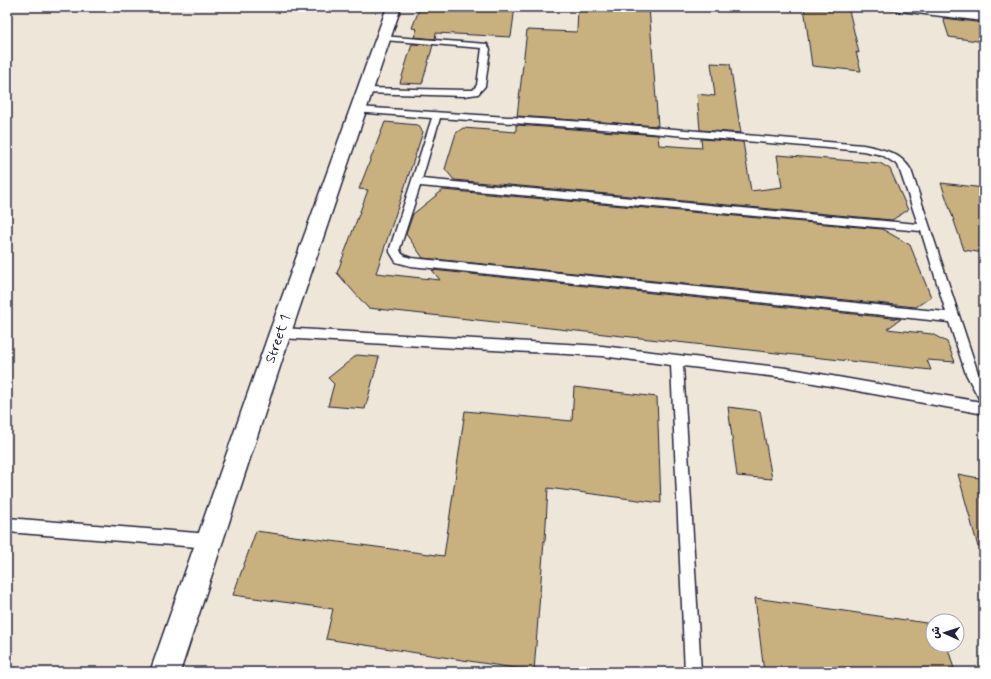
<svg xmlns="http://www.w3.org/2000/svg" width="991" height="679" viewBox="0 0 991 679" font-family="Mynerve,'Playpen Sans Arabic',sans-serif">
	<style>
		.built { fill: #eee7d9; fill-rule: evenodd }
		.building { fill: #c8b07f; stroke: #22223b }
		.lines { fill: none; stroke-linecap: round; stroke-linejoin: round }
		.lane-casing { stroke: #22223b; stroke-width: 3 }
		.street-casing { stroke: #22223b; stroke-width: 3 }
		.lane { fill: #fff; fill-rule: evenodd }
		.street { fill: #fff; fill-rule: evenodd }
		.labels { text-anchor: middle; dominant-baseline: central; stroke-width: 3; stroke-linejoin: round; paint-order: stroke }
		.street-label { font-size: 14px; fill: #22223b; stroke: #fff }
	</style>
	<rect width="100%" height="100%" fill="#fff"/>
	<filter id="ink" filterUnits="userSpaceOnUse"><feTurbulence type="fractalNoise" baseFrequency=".025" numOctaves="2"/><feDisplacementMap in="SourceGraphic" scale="8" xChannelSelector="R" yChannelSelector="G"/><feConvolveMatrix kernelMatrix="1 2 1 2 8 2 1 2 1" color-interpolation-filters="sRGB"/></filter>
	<g filter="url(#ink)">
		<path class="built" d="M 7,7 L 984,7 L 984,672 L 7,672 ZM 933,621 L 957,621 L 957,645 L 933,645 Z"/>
		<path class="building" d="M 420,7 L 515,7 L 511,37 L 436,33 L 435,39 L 414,37 L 417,29 L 412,28 Z
			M 578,7 L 649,7 L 658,126 L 517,116 L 527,30 L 577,32 Z
			M 804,7 L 849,10 L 859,53 L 856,52 L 861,71 L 812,66 Z
			M 943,18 L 984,23 L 984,42 L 949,37 Z
			M 412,44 L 433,45 L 422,84 L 400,83 Z
			M 711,63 L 730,64 L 741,133 L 700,130 L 697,94 L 715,96 Z
			M 385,122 L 418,125 L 423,132 L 376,273 L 440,280 L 432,270 L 901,319 L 887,329 L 932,334 L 947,342 L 955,362 L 927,360 L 931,370 L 368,308 L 337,273 L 368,190 L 359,189 Z
			M 516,125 L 658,135 L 659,145 L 702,148 L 701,139 L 743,142 L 751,191 L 782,187 L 777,155 L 880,163 L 890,169 L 908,210 L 892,220 L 454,180 L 445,169 L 456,133 L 463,128 L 516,132 Z
			M 941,183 L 984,188 L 984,253 L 964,250 Z
			M 443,190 L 882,229 L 910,245 L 931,297 L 916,307 L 423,258 L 406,234 L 413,214 Z
			M 357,355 L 379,357 L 365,409 L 328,406 L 334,384 L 328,378 Z
			M 574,387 L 657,397 L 661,503 L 548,488 L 545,541 L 544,541 L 534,671 L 326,639 L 333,609 L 233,595 L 256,531 L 444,556 L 465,411 L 572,421 Z
			M 728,407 L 760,411 L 772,479 L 737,476 Z
			M 958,474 L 984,479 L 984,546 L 978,547 Z
			M 755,598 L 933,624 L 933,645 L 947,645 L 955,672 L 764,672 Z"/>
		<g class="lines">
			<g class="lane-casing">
				<path id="lane" d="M 381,36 L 487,44 L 490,49 L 485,86 L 478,94 L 464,96 L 362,93 L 361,91 L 365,88 L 464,90 L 473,90 L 477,85 L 482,48 L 384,40 L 381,40 Z
					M 358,107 L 615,124 L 863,145 C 882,149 900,152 911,170 L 978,373 L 984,384 L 984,414 L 786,378 L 683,366 L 701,672 L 685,672 L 671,365 L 602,356 L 280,338 L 276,337 L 274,333 L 276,329 L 280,328 L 602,346 L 786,368 L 981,402 L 966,374 L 949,322 L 411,266 L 396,262 L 390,252 L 390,248 L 432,118 L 355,112 L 354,110 ZM 440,118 L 615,130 L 863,151 L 882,155 L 898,165 L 918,224 L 422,179 ZM 420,186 L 921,231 L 946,312 L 411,258 C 405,256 400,255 400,248 Z
					M 7,518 L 210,534 L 215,536 L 217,541 L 215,546 L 210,548 L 7,532 Z"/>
			</g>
			<g class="street-casing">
				<path id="street" d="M 387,7 L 401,7 L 291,333 L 180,672 L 150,672 L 269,333 Z
					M 892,7 L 933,7 L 984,13 L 984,21 L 899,11 L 894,10 Z"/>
			</g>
			<use href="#lane" class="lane"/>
			<use href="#street" class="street"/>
		</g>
	</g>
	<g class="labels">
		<g class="street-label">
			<text transform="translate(278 339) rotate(-71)">Street 1</text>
		</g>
	</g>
	<rect width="991" height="679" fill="none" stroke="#fff" stroke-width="24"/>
	<rect x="12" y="12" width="967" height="655" fill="none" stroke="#22223b" stroke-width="1.5" filter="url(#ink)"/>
	<g transform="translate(945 633) rotate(273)"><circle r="19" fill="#ffffff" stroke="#a7a7b1"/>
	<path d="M0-3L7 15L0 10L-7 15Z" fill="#22223b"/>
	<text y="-6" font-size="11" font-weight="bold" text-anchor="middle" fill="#22223b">ش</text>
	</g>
</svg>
